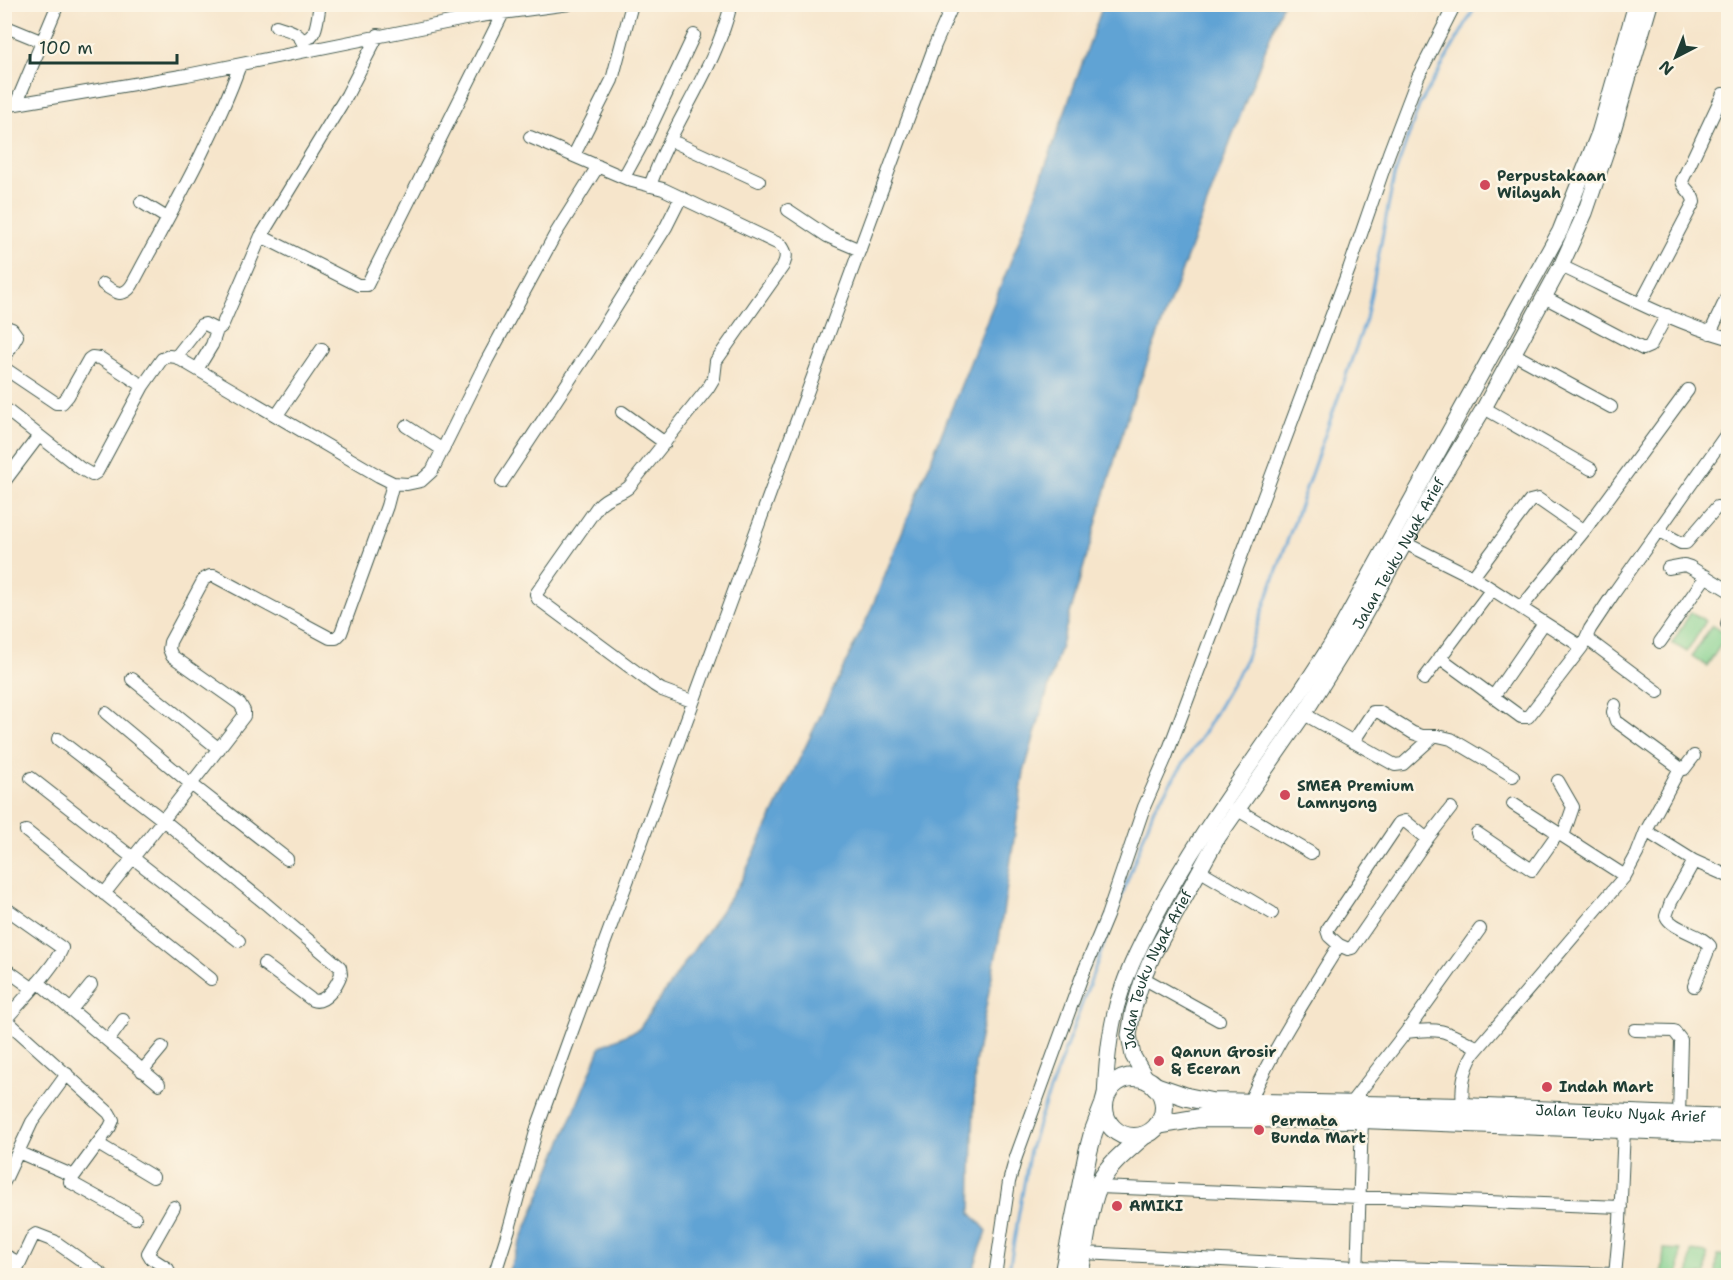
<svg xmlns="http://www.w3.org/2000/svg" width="1733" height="1280" viewBox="0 0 1733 1280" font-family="'Shantell Sans',sans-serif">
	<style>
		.green { fill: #84d08f; stroke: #528662; stroke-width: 1.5 }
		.water { fill: #60a3d4; stroke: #407084; stroke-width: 1.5 }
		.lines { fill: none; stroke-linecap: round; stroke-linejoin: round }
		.stream { stroke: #60a3d4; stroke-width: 3 }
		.minor-casing { stroke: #3f564b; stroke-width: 14 }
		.major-casing { stroke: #3f564b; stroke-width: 17 }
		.highway-casing { stroke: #3f564b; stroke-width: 20 }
		.minor { stroke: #fff; stroke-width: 12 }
		.major { stroke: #fff; stroke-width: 15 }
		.highway { stroke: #fff; stroke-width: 18 }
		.poi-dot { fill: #d1495b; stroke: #fcf5e5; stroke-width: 2 }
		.labels { text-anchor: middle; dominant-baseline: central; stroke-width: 5; stroke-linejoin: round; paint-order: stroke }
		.poi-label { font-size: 15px; font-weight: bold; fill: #1f3d34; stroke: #fcf5e5; text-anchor: start }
		.street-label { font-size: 15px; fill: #1f3d34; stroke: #fcf5e5 }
	</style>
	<rect width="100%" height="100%" fill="#fcf5e5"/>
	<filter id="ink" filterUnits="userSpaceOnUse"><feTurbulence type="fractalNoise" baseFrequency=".0167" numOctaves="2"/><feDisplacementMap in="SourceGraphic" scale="12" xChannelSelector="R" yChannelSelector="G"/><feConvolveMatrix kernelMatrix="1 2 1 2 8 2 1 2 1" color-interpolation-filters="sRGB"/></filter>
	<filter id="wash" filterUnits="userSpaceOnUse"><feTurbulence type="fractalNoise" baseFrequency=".008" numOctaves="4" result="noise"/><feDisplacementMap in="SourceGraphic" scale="24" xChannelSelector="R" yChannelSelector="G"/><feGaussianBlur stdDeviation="1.35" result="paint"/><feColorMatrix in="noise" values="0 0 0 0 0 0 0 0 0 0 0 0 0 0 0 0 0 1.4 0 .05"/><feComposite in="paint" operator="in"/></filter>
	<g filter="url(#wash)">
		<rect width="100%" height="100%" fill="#f6e5cb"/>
		<path class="green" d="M 1691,612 L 1706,621 L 1687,652 L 1672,643 Z
			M 1712,625 L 1727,635 L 1707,666 L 1692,656 Z
			M 1664,1249 L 1680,1250 L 1679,1275 L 1662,1275 Z
			M 1691,1251 L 1707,1253 L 1706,1275 L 1689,1275 Z
			M 1717,1255 L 1728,1256 L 1728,1275 L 1716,1275 Z"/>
		<path class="water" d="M 1103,5 L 1282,5 L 1129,411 L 1024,772 L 999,940 L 975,1063 L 971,1213 L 987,1231 L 971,1275 L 507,1275 L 601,1046 L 639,1029 L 740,883 L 870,612 L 1018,243 Z"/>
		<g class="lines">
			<path class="stream" d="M 1008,1276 L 1030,1149 L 1041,1115 L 1154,808 L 1203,734 L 1244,663 L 1366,319 L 1394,177 L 1419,106 L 1477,4"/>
		</g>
	</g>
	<g filter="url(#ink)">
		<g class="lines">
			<g class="minor-casing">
				<path id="minor" d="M 4,26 L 43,42
					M 276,26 C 289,30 301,32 304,47
					M 303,40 C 318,38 317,18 320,4
					M 16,104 L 58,4
					M 4,106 L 187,75 L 480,16 L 569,4
					M 530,137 L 632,181 L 663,189 L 781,245 C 787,253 787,257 783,266 L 716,361 L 714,378 L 708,388 L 629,487 C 618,496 609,494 598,506 L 536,594 L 538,599 L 654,685 L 662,690 L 692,701
					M 670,140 L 759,181
					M 574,155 L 612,80 L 632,4
					M 624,177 L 645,139 L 694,35
					M 650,186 C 671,125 717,66 731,4
					M 141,202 L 167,218
					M 788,210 L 827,236 L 860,250
					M 261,236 L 358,285 L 367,285 L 503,13
					M 1561,266 C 1615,291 1671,322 1728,338
					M 103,284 C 115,293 123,298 132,285 C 170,213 212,142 240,65
					M 1544,297 L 1643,349 L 1650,346 L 1667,315
					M 1641,303 L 1694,202 C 1693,192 1684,190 1682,181 L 1722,96 L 1723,94 L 1728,95
					M 4,326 L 12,329 L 17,336 L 4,359
					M 1710,333 L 1728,295
					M 1512,353 L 1611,407
					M 176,357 L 201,325 L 205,324 L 217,330 L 222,326 L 261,236 L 347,95 L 378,35
					M 4,368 L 56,403 L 62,403 L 68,396 L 89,359 L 92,357 L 100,358 L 143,386
					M 198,368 L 212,345 L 217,330
					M 4,408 L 80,468 L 92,475 L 97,472 L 143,386 L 162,359 L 169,356 L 176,357 L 379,476 L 393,483 L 407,484 L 421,481 L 432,471 L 487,360 L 556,233 L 598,166
					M 1484,408 L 1591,469
					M 622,412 L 665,443
					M 277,415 L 322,349
					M 406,426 L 443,450
					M 4,482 L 35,441
					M 502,482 L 588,352 L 666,227 L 681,197
					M 1659,531 L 1681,543 L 1686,543 L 1717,507
					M 1405,543 L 1473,577 L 1582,647
					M 1668,568 L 1684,565 L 1690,567 L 1728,590
					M 1473,577 L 1530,501 L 1538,499 L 1584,531
					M 1521,608 L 1584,531 L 1688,390
					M 1727,624 L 1728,621
					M 1586,638 L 1658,692
					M 1660,642 L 1706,576
					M 1439,657 L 1521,717 L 1528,717 L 1582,647 L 1590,629 L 1614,593 L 1728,432
					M 132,679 L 219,749
					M 1424,679 L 1492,589
					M 1493,697 L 1544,623
					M 1615,705 L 1613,712 L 1616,721 L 1680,768 L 1646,831
					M 106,713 L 191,784 L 287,859
					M 1304,714 L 1395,765 L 1403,764 L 1434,736
					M 58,739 L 163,820 L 244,716 L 244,711 L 240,704 L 172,656 L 169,649 L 170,642 L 204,579 L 210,576 L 214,576 L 330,638 L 336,638 L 341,633 L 387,506 L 393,483
					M 1353,742 L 1373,712 L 1379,712 L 1413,733 L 1422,736 L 1438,736 L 1451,739 L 1513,776
					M 1680,768 L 1684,769 L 1694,756
					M 31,778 L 239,941
					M 1558,781 L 1573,807 L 1563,836
					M 1513,804 L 1625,876
					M 1236,809 L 1311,853
					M 26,831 L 211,979
					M 1477,833 L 1532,870 L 1558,833
					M 1199,870 L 1272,913
					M 104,894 L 163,820 L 265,903 L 340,967 L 341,974 C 337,985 325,1005 312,1000 L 264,964
					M 4,907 L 62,948 C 56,966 18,1005 4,1021
					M 1339,945 L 1329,936 L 1327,930 L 1399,823 L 1405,821 L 1427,839
					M 4,968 L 32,988
					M 1143,978 L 1219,1020
					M 38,982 L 159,1084
					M 1694,986 L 1710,946 C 1700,933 1672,930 1666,916 L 1671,902 L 1694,861
					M 71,1010 L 91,985
					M 6,1020 L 109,1113 L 113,1120 L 110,1127 L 74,1176 L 18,1152
					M 1635,1030 L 1674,1031 L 1681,1040 L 1679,1116
					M 1406,1032 C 1442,1027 1446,1031 1478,1048
					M 108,1041 L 123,1020
					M 142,1071 L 162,1047
					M 1249,1103 C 1274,1047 1307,997 1339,945 L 1348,949 L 1352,948 L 1427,839 L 1451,808
					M 1350,1104 L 1406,1032 L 1480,929
					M 1463,1107 C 1461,1087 1463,1071 1474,1053 L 1625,876 L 1637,854 L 1646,831 L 1694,861 L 1728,876
					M 98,1144 L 153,1177
					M 74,1176 L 70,1182 L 135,1218
					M 4,1182 L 32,1122 L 67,1074
					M 1098,1187 L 1621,1207
					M 1084,1253 L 1357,1267 L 1615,1274
					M 4,1255 L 20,1263
					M 14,1276 L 33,1236 L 36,1234 L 54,1241 L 104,1276
					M 170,1276 L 168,1269 L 151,1258 L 148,1253 L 174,1207
					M 494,1276 L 509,1229 L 537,1128 L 571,1034 L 935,45 L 953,4
					M 995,1276 L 1009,1182 L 1016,1157 L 1082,976 L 1107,916 L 1144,807 L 1166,757 L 1349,269 L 1389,153 L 1418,77 L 1455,4
					M 1357,1276 L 1362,1119
					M 1615,1276 L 1620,1221 L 1624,1129"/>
			</g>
			<g class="major-casing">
				<g id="major">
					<path id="s1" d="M 1147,1080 L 1133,1056 L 1129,1035 L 1133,1011 L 1143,978 L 1153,955 L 1217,839 L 1304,714 L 1349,642 L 1435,489 L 1484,408 L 1561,266 L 1585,213 L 1612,134 L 1650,4"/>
					<path d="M 1105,1099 C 1106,1071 1108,1044 1114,1017 C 1122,981 1139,947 1156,915 C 1207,816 1279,731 1337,635 L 1560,231 L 1599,133 L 1636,4"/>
				</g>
			</g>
			<g class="highway-casing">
				<g id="highway">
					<circle cx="1134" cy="1107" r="30"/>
					<path id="s2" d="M 1155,1086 L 1187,1097 L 1211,1102 L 1463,1107 L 1728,1118"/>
					<path d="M 1158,1125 L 1199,1118 L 1362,1119 L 1728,1133"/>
					<path d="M 1063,1276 L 1088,1152 L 1093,1133 L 1103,1107"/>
					<path d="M 1079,1276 C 1084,1251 1089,1200 1101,1180 C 1110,1163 1128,1150 1143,1136"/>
				</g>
			</g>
			<use href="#minor" class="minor"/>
			<use href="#major" class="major"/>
			<use href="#highway" class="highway"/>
		</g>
	</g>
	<g class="poi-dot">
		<circle cx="1485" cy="185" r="6"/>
		<circle cx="1285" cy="795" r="6"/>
		<circle cx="1159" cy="1061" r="6"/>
		<circle cx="1547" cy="1087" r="6"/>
		<circle cx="1259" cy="1130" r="6"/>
		<circle cx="1117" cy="1206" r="6"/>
	</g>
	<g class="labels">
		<g class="poi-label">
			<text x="1497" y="176">Perpustakaan<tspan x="1497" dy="17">Wilayah</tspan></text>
			<text x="1297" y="786">SMEA Premium<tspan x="1297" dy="17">Lamnyong</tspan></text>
			<text x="1171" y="1052">Qanun Grosir<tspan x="1171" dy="17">&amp; Eceran</tspan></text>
			<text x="1559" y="1087">Indah Mart</text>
			<text x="1271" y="1121">Permata<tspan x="1271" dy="17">Bunda Mart</tspan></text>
			<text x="1129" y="1206">AMIKI</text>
		</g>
		<g class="street-label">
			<text stroke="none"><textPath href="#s1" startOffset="604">Jalan Teuku Nyak Arief</textPath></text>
			<text stroke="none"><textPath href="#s1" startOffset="120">Jalan Teuku Nyak Arief</textPath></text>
			<text stroke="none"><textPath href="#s2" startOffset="468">Jalan Teuku Nyak Arief</textPath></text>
		</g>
	</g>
	<rect width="1733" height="1280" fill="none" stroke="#fcf5e5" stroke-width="24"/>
	<g transform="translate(1676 57) rotate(222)" stroke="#fcf5e5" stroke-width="4.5" paint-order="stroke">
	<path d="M0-4.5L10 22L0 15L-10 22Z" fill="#1f3d34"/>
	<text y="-9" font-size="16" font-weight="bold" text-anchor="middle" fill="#1f3d34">N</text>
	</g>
	<path d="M30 54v9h147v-9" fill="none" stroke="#1f3d34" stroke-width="3"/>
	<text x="39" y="54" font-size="18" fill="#1f3d34" stroke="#fcf5e5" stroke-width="4.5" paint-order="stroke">100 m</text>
</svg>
